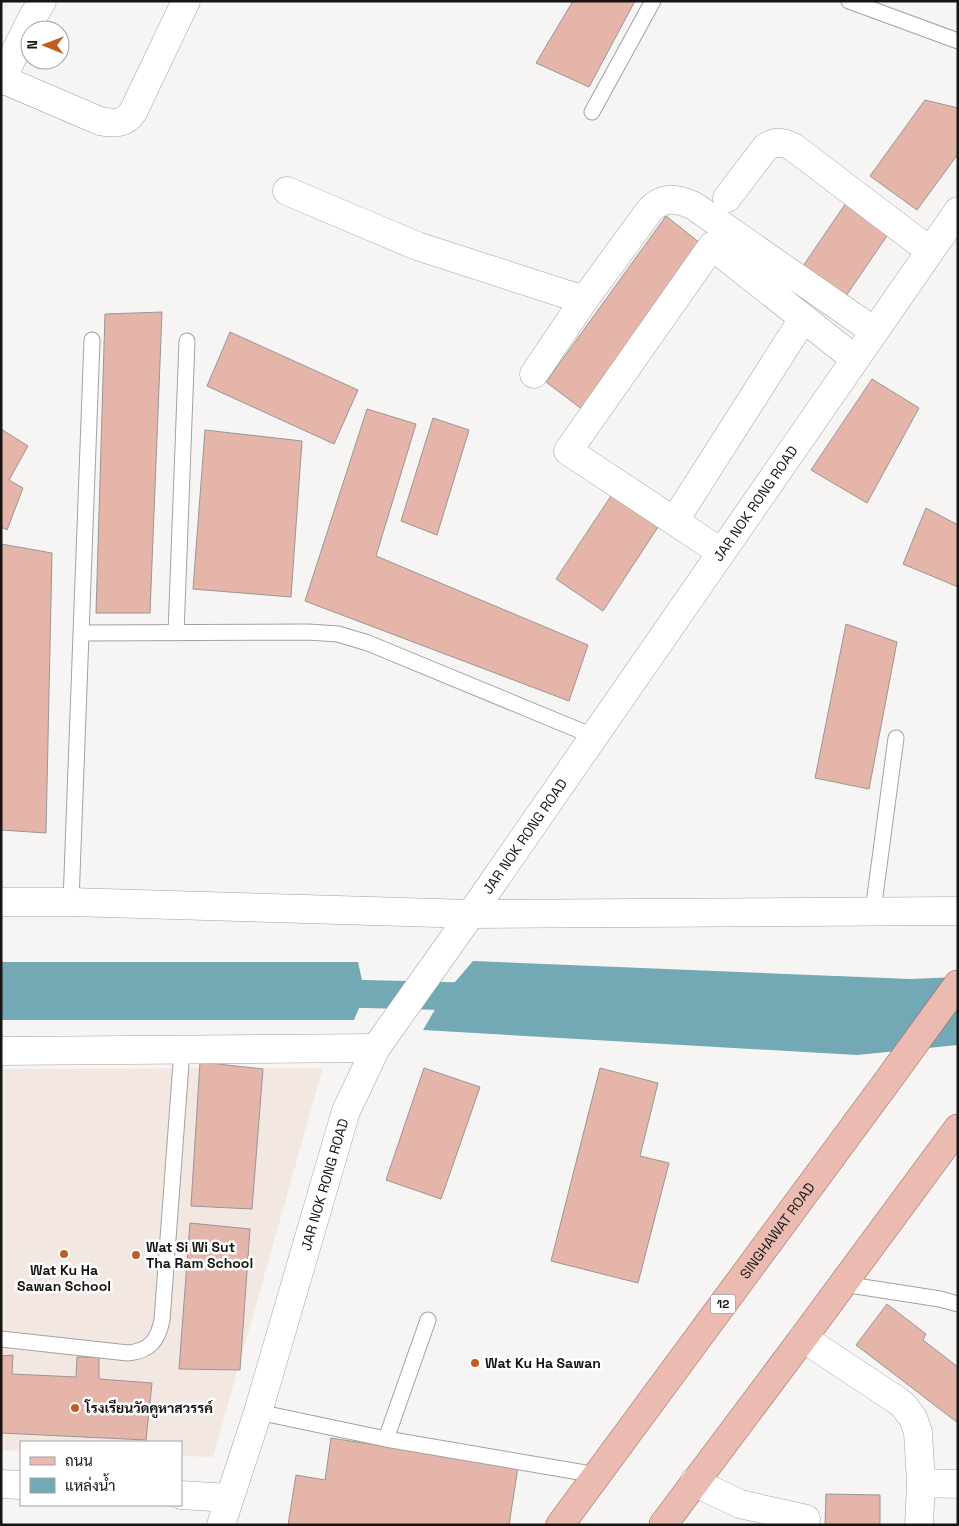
<svg xmlns="http://www.w3.org/2000/svg" width="959" height="1526" viewBox="0 0 959 1526" font-family="'Space Grotesk',Sarabun,sans-serif">
	<style>
		.built { fill: #f2e8e1 }
		.water { fill: #73a8b5 }
		.lines { fill: none; stroke-linecap: round; stroke-linejoin: round }
		.canal { stroke: #73a8b5; stroke-width: 28 }
		.building { fill: #e6b5a9; stroke: #989594 }
		.lane-casing { stroke: #a4a1a0; stroke-width: 17 }
		.street-casing { stroke: #a4a1a0; stroke-width: 29 }
		.secondary-casing { stroke: #a4a1a0; stroke-width: 29 }
		.primary-casing { stroke: #986258; stroke-width: 29 }
		.lane { stroke: #fff; stroke-width: 15 }
		.street { stroke: #fff; stroke-width: 28 }
		.secondary { stroke: #fff; stroke-width: 28 }
		.primary { stroke: #ebbab0; stroke-width: 28 }
		.poi-dot { fill: #c05e21; stroke: #fff; stroke-width: 2 }
		.labels { text-anchor: middle; dominant-baseline: central; stroke-width: 5; stroke-linejoin: round; paint-order: stroke }
		.shield { fill: #fff; stroke: #5c5b5a; stroke-width: 1 }
		.shield-label { font-size: 12px; font-weight: bold; fill: #161514 }
		.street-label { font-size: 14px; fill: #161514; stroke: #fff }
		.poi-label { font-size: 14px; font-weight: bold; fill: #161514; stroke: #fff; text-anchor: start }
	</style>
	<rect width="100%" height="100%" fill="#f7f5f3"/>
	<path class="built" d="M 323,1068 L 213,1457 L 181,1456 L 181,1442 L 21,1442 L 21,1451 L 1,1450 L 1,1069 Z"/>
	<path class="water" d="M 473,961 L 910,979 L 958,977 L 958,1045 L 857,1055 L 423,1030 L 443,996 Z
		M 1,962 L 358,962 L 365,994 L 354,1020 L 1,1020 Z"/>
	<g class="lines">
		<path class="canal" d="M 327,993 L 481,997"/>
	</g>
	<path class="building" d="M 573,1 L 635,1 L 589,87 L 536,63 Z
		M 925,100 L 958,108 L 958,154 L 917,210 L 870,176 Z
		M 848,200 L 891,230 L 846,296 L 803,266 Z
		M 666,216 L 700,243 L 595,419 L 546,382 Z
		M 162,312 L 150,613 L 96,613 L 105,314 Z
		M 230,332 L 358,390 L 334,444 L 207,386 Z
		M 872,379 L 919,408 L 867,503 L 811,470 Z
		M 367,409 L 416,424 L 376,556 L 588,645 L 569,701 L 305,601 Z
		M 433,418 L 469,430 L 437,535 L 401,521 Z
		M 1,429 L 28,446 L 9,480 L 23,488 L 7,530 L 1,527 Z
		M 205,430 L 302,441 L 291,597 L 193,589 Z
		M 615,490 L 660,524 L 603,611 L 556,579 Z
		M 926,508 L 958,525 L 958,587 L 903,564 Z
		M 1,544 L 52,553 L 46,833 L 1,830 Z
		M 846,624 L 897,642 L 869,789 L 815,778 Z
		M 200,1062 L 263,1069 L 252,1209 L 191,1206 Z
		M 424,1068 L 480,1087 L 441,1199 L 386,1180 Z
		M 600,1068 L 658,1083 L 640,1156 L 669,1163 L 638,1283 L 551,1261 Z
		M 190,1223 L 250,1229 L 240,1370 L 179,1369 Z
		M 887,1304 L 926,1334 L 923,1340 L 958,1367 L 958,1423 L 856,1345 Z
		M 13,1355 L 12,1374 L 76,1377 L 77,1357 L 99,1357 L 99,1379 L 152,1383 L 146,1440 L 1,1433 L 1,1356 Z
		M 331,1438 L 518,1467 L 509,1525 L 288,1525 L 296,1475 L 325,1480 Z
		M 826,1494 L 880,1495 L 880,1525 L 825,1525 Z"/>
	<g class="lines">
		<g class="lane-casing">
			<path id="lane" d="M 849,1 L 958,41
				M 592,112 L 653,1
				M 81,633 L 308,632 L 338,634 L 368,643 L 593,736
				M 176,633 L 187,341
				M 71,902 L 92,340
				M 873,911 L 896,738
				M 843,1284 L 940,1299 L 958,1304
				M 1,1339 L 128,1353 C 150,1351 158,1340 162,1320 L 182,1050
				M 258,1412 L 386,1439 L 597,1475
				M 386,1439 L 428,1320"/>
		</g>
		<g class="street-casing">
			<path id="street" d="M 2,79 L 100,121 C 114,124 125,124 133,112 L 186,1
				M 1,81 L 30,22 L 42,1
				M 287,191 L 417,246 L 584,300
				M 727,198 L 766,147 C 775,141 784,142 793,147 L 930,251
				M 534,374 L 584,300 L 650,210 C 663,196 678,198 694,206 L 874,331
				M 675,520 L 803,319
				M 721,552 L 568,451 L 712,246 L 855,359
				M 1,1051 L 376,1048
				M 803,1338 L 898,1401 L 904,1406 L 913,1418 L 918,1432 L 921,1483 L 919,1525
				M 694,1482 L 740,1504 L 806,1519
				M 921,1483 L 958,1484
				M 1,1484 L 21,1485
				M 181,1495 L 229,1498"/>
		</g>
		<g class="secondary-casing">
			<g id="secondary">
				<path d="M 1,902 L 71,902 L 471,914 L 958,911"/>
				<path id="s1" d="M 221,1525 L 258,1412 L 346,1111 L 376,1048 L 471,914 L 958,211"/>
			</g>
		</g>
		<g class="primary-casing">
			<g id="primary">
				<path id="s2" d="M 560,1525 L 886,1083 L 958,984"/>
				<path d="M 663,1525 L 803,1338 L 958,1128"/>
			</g>
		</g>
		<use href="#lane" class="lane"/>
		<use href="#street" class="street"/>
		<use href="#secondary" class="secondary"/>
		<use href="#primary" class="primary"/>
	</g>
	<g class="poi-dot">
		<circle cx="64" cy="1254" r="5"/>
		<circle cx="136" cy="1255" r="5"/>
		<circle cx="475" cy="1363" r="5"/>
		<circle cx="75" cy="1408" r="5"/>
	</g>
	<g class="labels">
		<rect class="shield" x="710.5" y="1294.5" width="25" height="19" rx="4"/>
		<g class="shield-label">
			<text x="723" y="1304">12</text>
		</g>
		<g class="street-label">
			<text stroke="none"><textPath href="#s1" startOffset="1166">JAR NOK RONG ROAD</textPath></text>
			<text stroke="none"><textPath href="#s1" startOffset="761">JAR NOK RONG ROAD</textPath></text>
			<text stroke="none"><textPath href="#s1" startOffset="356">JAR NOK RONG ROAD</textPath></text>
			<text stroke="none"><textPath href="#s2" startOffset="366">SINGHAWAT ROAD</textPath></text>
		</g>
		<g class="poi-label">
			<text x="146" y="1247">Wat Si Wi Sut<tspan x="146" dy="16">Tha Ram School</tspan></text>
			<text x="64" y="1270" text-anchor="middle">Wat Ku Ha<tspan x="64" dy="16">Sawan School</tspan></text>
			<text x="485" y="1363">Wat Ku Ha Sawan</text>
			<text x="85" y="1408">โรงเรียนวัดคูหาสวรรค์</text>
		</g>
	</g>
	<rect width="959" height="1526" fill="none" stroke="#161514" stroke-width="5"/>
	<rect x="20" y="1441" width="162" height="65" fill="#ffffff" stroke="#a2a1a1"/>
	<rect x="30" y="1457" width="25" height="8" fill="#ebbab0" stroke="#a2a1a1"/>
	<text x="65" y="1466" font-size="15" fill="#161514">ถนน</text>
	<rect x="30" y="1478" width="25" height="15" fill="#73a8b5" stroke="#a2a1a1"/>
	<text x="65" y="1491" font-size="15" fill="#161514">แหล่งน้ำ</text>
	<g transform="translate(45 45) rotate(271)"><circle r="24" fill="#ffffff" stroke="#a2a1a1"/>
	<path d="M0-4L9 19L0 12L-9 19Z" fill="#c05e21"/>
	<text y="-8" font-size="14" font-weight="bold" text-anchor="middle" fill="#161514">N</text>
	</g>
</svg>
